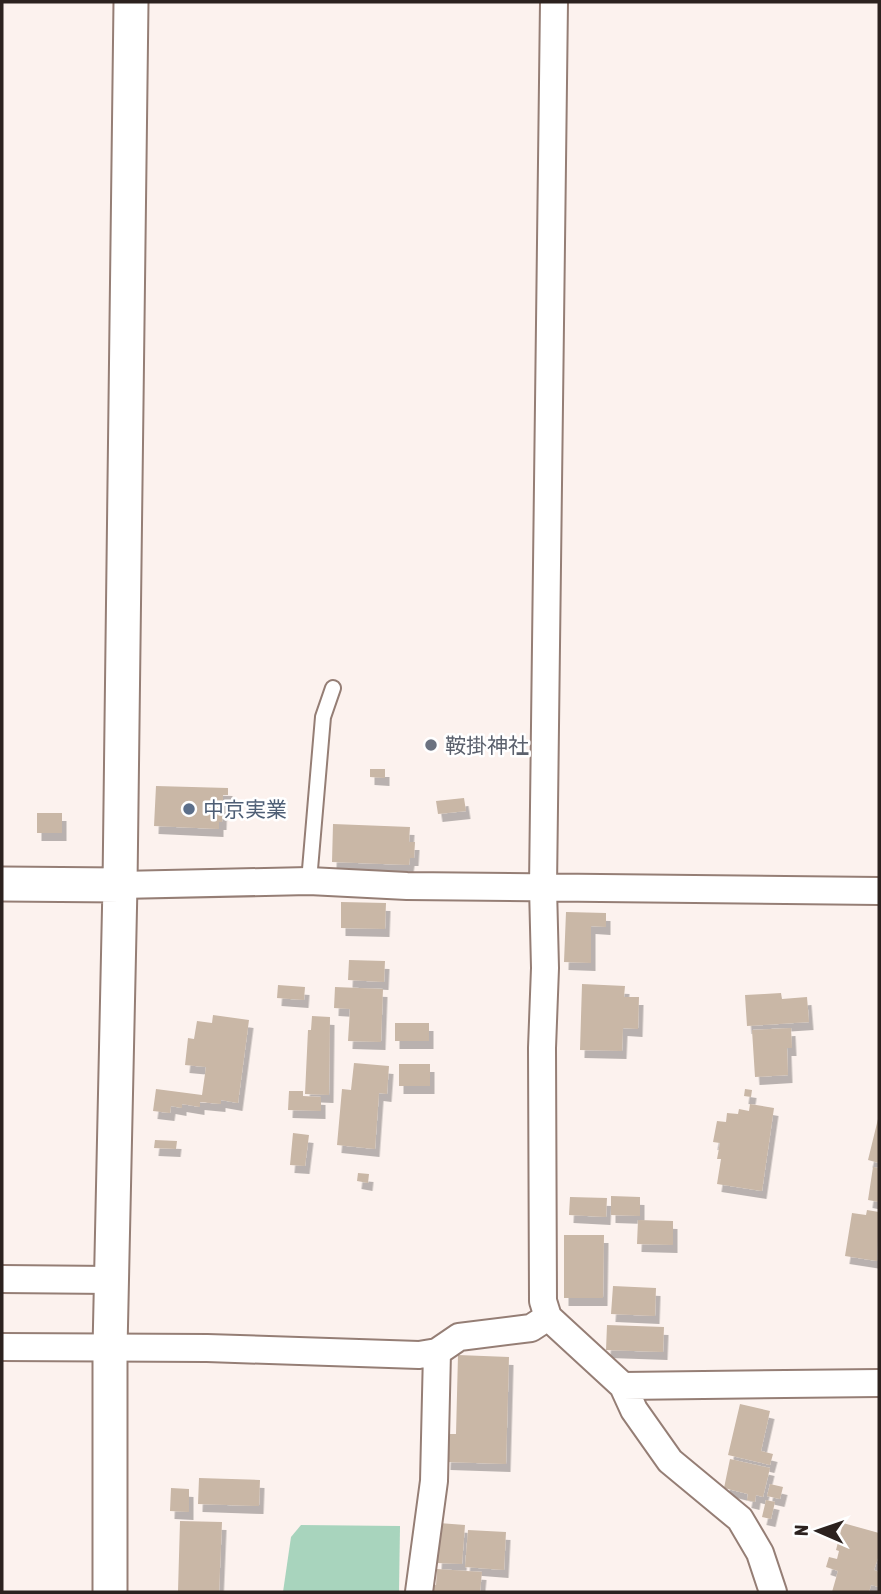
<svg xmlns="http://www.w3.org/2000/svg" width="881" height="1594" viewBox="0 0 881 1594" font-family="'Asap Condensed','Noto Sans JP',sans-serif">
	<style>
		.green { fill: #a8d4bd }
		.building { fill: #c9b7a6; filter: url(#shadow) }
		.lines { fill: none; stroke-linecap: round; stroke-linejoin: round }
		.service-casing { stroke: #957e75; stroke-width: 18 }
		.minor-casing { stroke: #957e75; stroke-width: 30 }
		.tertiary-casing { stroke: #957e75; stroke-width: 37 }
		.service { stroke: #fff; stroke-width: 14 }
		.minor { stroke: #fff; stroke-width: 26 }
		.tertiary { stroke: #fff; stroke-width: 33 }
		.worship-dot { fill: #6b7280; stroke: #fff; stroke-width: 2.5 }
		.service-dot { fill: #5c6f8a; stroke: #fff; stroke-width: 2.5 }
		.labels { text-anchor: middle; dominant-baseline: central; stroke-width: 5; stroke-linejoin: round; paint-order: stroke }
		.worship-label { font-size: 21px; fill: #5b616d; stroke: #fff; text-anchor: start }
		.service-label { font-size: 21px; fill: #4e5e75; stroke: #fff; text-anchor: start }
	</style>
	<defs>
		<filter id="shadow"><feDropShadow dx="4.5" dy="8" stdDeviation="0" flood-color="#0004"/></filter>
	</defs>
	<rect width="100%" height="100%" fill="#fcf2ee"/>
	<path class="green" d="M 301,1525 L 400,1526 L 399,1592 L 283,1592 L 291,1537 Z"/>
	<path class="building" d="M 370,769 L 385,769 L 385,778 L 370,777 Z
		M 156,786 L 228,788 L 228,795 L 223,795 L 222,822 L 219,822 L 219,829 L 154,826 Z
		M 464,798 L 466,811 L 438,814 L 436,801 Z
		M 37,813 L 62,813 L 62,833 L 37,833 Z
		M 333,824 L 410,827 L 409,842 L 415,842 L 414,858 L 410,858 L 409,865 L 332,862 Z
		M 341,902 L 386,903 L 385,929 L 341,928 Z
		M 566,912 L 606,913 L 606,927 L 591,926 L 591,963 L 564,962 Z
		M 349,960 L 385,961 L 384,982 L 348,980 Z
		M 582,984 L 625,986 L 624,997 L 639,997 L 638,1029 L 623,1028 L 622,1051 L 580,1050 Z
		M 278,985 L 305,987 L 304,1000 L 277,998 Z
		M 335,987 L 383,989 L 381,1042 L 348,1041 L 350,1009 L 334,1008 Z
		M 781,993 L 782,999 L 807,997 L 809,1022 L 747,1026 L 745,995 Z
		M 213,1015 L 249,1020 L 238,1103 L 221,1100 L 221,1104 L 200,1102 L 200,1107 L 182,1104 L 182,1108 L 171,1106 L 170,1113 L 153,1111 L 156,1089 L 202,1095 L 206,1067 L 185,1065 L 188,1038 L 194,1039 L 197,1021 L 212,1023 Z
		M 312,1016 L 330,1017 L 329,1095 L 305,1094 L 308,1030 L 311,1030 Z
		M 395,1023 L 429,1023 L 429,1041 L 395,1041 Z
		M 791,1028 L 792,1048 L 787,1048 L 788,1075 L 755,1077 L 752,1030 Z
		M 354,1063 L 389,1066 L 387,1094 L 379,1093 L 375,1149 L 337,1145 L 342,1089 L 351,1090 Z
		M 399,1064 L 430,1064 L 430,1086 L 399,1086 Z
		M 745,1089 L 752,1090 L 751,1097 L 744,1096 Z
		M 289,1091 L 303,1091 L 303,1096 L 321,1097 L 321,1111 L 288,1110 Z
		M 750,1104 L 774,1108 L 762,1191 L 717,1184 L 721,1159 L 717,1159 L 720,1143 L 713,1142 L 717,1121 L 726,1122 L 727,1113 L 738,1114 L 739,1109 L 749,1111 Z
		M 878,1119 L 879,1120 L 879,1163 L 868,1160 Z
		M 293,1133 L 309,1135 L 305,1166 L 290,1165 Z
		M 155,1140 L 177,1141 L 176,1149 L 154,1148 Z
		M 873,1167 L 879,1168 L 879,1202 L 868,1200 Z
		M 358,1173 L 369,1174 L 368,1183 L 357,1181 Z
		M 611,1196 L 640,1197 L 640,1216 L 611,1215 Z
		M 570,1197 L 607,1198 L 606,1217 L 569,1215 Z
		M 867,1210 L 879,1212 L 877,1261 L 845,1256 L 852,1213 L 866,1215 Z
		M 638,1220 L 673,1221 L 673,1245 L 637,1244 Z
		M 564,1235 L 604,1235 L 603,1298 L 564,1298 Z
		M 613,1286 L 656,1288 L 655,1316 L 611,1314 Z
		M 607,1325 L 664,1327 L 663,1352 L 606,1350 Z
		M 458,1355 L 509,1357 L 506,1464 L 446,1462 L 447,1434 L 456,1434 Z
		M 740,1404 L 770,1411 L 761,1451 L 773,1454 L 770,1465 L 728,1455 Z
		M 730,1459 L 770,1468 L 763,1497 L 756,1495 L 755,1502 L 747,1500 L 748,1494 L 724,1488 Z
		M 199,1478 L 260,1480 L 259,1506 L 198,1504 Z
		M 770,1484 L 783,1487 L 780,1499 L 767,1496 Z
		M 171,1488 L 189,1489 L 189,1512 L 170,1511 Z
		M 766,1500 L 775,1502 L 771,1519 L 762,1517 Z
		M 180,1521 L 222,1522 L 219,1592 L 178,1591 Z
		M 439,1523 L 465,1525 L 462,1564 L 437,1563 Z
		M 843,1523 L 879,1533 L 879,1555 L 874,1570 L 879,1572 L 879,1587 L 871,1585 L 869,1592 L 832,1592 L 838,1571 L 826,1567 L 829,1557 L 837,1559 L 839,1551 L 836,1550 Z
		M 468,1530 L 506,1532 L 504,1570 L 465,1567 Z
		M 437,1569 L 482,1572 L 480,1592 L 432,1592 L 432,1584 L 436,1585 Z"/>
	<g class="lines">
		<g class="service-casing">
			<path id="service" d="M 309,881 L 323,717 L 333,688"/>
		</g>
		<g class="minor-casing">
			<path id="minor" d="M 554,2 L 543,887 L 545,968 L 542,1048 L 543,1301 L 548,1317 L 623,1386 L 634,1410 L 670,1461 L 740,1519 L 760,1553 L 773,1592
				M 120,885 L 309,881 L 407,886 L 879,891
				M 2,1279 L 111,1280
				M 2,1347 L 207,1348 L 419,1355 L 437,1352 L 459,1337 L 531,1328 L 548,1317
				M 623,1386 L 879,1383
				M 419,1592 L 434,1481 L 437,1352"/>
		</g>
		<g class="tertiary-casing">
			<path id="tertiary" d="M 2,884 L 120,885
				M 110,1592 L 110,1349 L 120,885 L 131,2"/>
		</g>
		<use href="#service" class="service"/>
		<use href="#minor" class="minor"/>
		<use href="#tertiary" class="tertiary"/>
	</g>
	<circle class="worship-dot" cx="431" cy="745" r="7"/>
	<circle class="service-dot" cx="189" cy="809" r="7"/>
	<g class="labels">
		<g class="worship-label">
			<text x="445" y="745">鞍掛神社</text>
		</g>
		<g class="service-label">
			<text x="203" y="809">中京実業</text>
		</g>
	</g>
	<rect width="881" height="1594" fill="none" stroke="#2c221f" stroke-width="7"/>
	<g transform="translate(818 1531) rotate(272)" stroke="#ffffff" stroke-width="5" paint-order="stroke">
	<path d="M0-5L12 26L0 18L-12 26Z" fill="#2c221f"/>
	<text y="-10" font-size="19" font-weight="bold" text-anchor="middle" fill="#2c221f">N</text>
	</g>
</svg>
